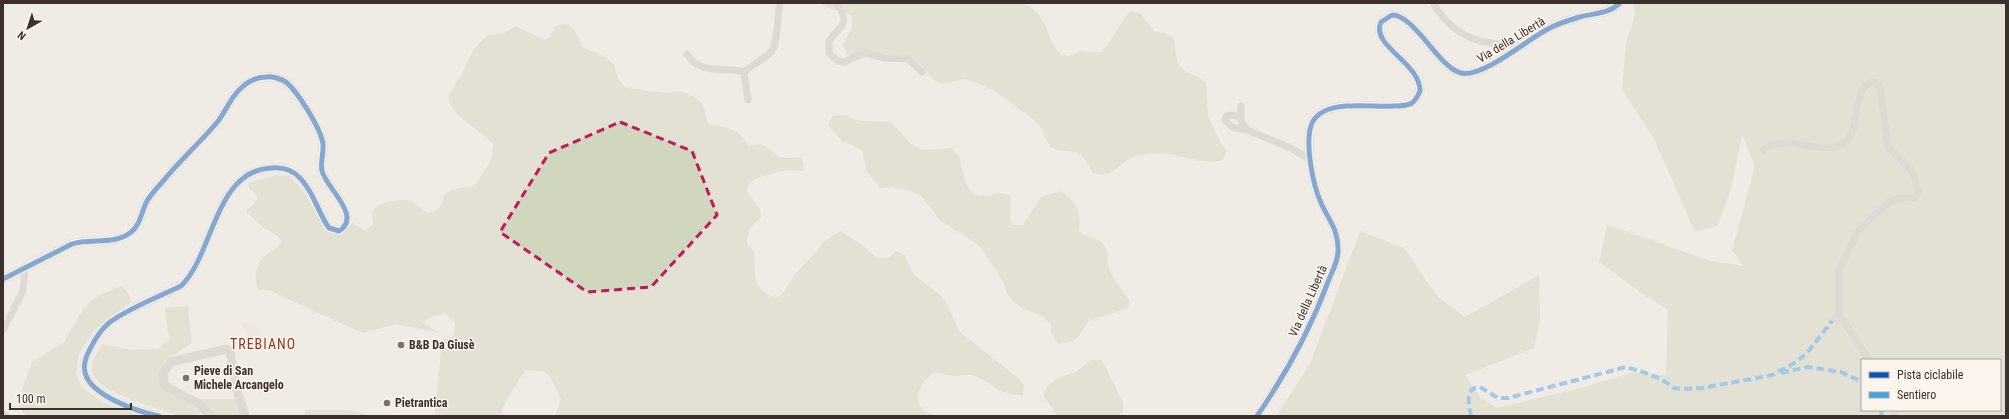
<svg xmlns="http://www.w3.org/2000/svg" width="2009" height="419" viewBox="0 0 2009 419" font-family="'Roboto Condensed',sans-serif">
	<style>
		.green { fill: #d1d6bf; fill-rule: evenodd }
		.plaza { fill: #eee3d5 }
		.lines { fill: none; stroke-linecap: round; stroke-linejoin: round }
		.minor { stroke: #c9c3be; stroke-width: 7 }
		.tertiary { stroke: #c9c3be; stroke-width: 9 }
		.quiet { stroke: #3fa3eb; stroke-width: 4; stroke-dasharray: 8 4; stroke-linecap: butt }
		.cycleway-casing { stroke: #fbf5ee; stroke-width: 8 }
		.cycleway { stroke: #0057b8; stroke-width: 5 }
		.marked { fill: none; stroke: #c2185b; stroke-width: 3; stroke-dasharray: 8 5; stroke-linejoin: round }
		.poi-dot { fill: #7a716c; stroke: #fbf5ee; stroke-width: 1.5 }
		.labels { text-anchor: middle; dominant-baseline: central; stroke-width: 3; stroke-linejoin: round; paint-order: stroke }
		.street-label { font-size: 12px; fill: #3b302b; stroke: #fbf5ee }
		.poi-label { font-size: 12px; font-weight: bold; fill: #3b302b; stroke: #fbf5ee; text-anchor: start }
		.quarter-label { font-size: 14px; letter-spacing: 1px; fill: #8c3b22; stroke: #fbf5ee }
	</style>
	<rect width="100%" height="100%" fill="#f0ebe5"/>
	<path class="green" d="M 820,3 L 1022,3 C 1048,13 1045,37 1061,55 L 1070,56 L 1080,51 L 1100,52 C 1115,41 1117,23 1132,11 L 1141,14 L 1154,31 L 1165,33 L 1173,38 C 1176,46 1175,58 1180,66 C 1184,72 1199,76 1206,83 L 1208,116 L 1221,143 L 1227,151 L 1223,160 C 1203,165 1187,157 1168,154 C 1158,152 1149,154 1140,155 C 1118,159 1117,180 1093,173 C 1077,141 1075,158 1050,147 L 1041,128 L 1034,120 L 993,90 L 973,81 L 963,79 L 943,84 L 934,80 L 919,63 L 909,58 L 879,53 L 868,55 L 847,55 L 843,45 L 852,27 L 852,16 L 843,11 L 832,10 Z
		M 1634,3 L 2006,3 L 2006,416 L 1276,416 L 1310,364 L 1360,231 L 1404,248 L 1438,297 L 1465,317 L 1539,275 L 1540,320 L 1534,348 L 1465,375 L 1481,398 L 1497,408 L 1584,387 L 1634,372 L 1666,375 L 1668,310 L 1643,294 L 1599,262 L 1607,225 L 1712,261 L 1744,266 L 1732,250 L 1755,166 L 1742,135 L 1731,190 L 1717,226 L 1695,232 L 1654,139 L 1622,89 L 1626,44 L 1635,15 ZM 1862,360 L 2000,360 L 2000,410 L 1862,410 Z
		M 564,24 L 569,25 L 573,28 L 583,47 L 607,58 L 614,65 L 619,80 L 626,88 L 664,93 L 680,91 L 695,97 L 703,104 L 708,123 C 727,129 739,127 749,147 C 766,139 766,151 780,157 C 786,159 795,157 802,158 L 804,164 L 804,171 L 786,170 L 757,178 L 749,183 L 747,192 L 760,209 L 761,218 C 750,225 748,231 747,244 L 754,250 C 756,273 749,289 777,298 L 784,292 L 795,274 L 817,251 L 823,242 L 841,231 L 862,245 L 877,258 L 888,258 L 896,251 L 905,255 C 913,283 925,279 943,298 C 952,308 952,323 962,334 L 1017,377 L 1024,385 L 1023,395 C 995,396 993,381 971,375 C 964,373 960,377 953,376 C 947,376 940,373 934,372 C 914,388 909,411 940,416 L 555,416 L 561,399 L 551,378 L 545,372 L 525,370 L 501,410 L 504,416 L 441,416 L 435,414 L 442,340 L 454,336 L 455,324 L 445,313 L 431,317 L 422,322 L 439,333 L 397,324 L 362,333 L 271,291 L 258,289 C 253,279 256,262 266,255 C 272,250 280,249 281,240 L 278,236 L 264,228 L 247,213 L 247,210 L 253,205 L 258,198 L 257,195 L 249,188 L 248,183 L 276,175 L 289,176 L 303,191 L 318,217 L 332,232 L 353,223 L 366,231 L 373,224 C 373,221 372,215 373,212 C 376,202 401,198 410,201 C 417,204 425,215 434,212 C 443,208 441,200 446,194 C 452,186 467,189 475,185 L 488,165 L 492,155 L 493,144 C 480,129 451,117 448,96 L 461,75 L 473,50 L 484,38 L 488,35 L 504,33 L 516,26 L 545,40 L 550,37 L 554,27 Z
		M 842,115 L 861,121 L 890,122 L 897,128 L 911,144 L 920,149 L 931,150 L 951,148 C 953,150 956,152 958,155 C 964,166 962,194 981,196 C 994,197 995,189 1011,196 C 1011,207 1008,214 1012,225 L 1023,225 L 1041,197 L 1060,191 C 1077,200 1082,214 1079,232 C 1087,238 1097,237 1103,244 C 1109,249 1107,257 1108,264 C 1111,278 1121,288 1129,299 L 1128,308 L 1088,321 C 1079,337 1078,343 1058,343 L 1051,334 L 1051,324 L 1042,316 L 1022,308 L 1014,302 L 1007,294 L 1004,283 L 980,246 L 941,221 L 921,196 L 910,191 L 891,187 L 880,188 L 867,172 L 862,151 L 852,145 L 842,141 L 828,125 L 832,116 Z
		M 120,287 C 128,290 130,294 131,302 L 94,330 L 79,354 L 76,374 L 82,387 L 104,403 L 143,416 L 26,416 L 18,406 L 19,398 L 32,362 L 64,342 L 83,309 L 94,298 L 106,292 Z
		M 188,306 L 192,343 L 165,361 L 160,374 L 203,416 C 196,416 185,418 179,416 C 160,408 95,394 92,370 C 91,362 98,351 102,344 L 133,350 L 157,349 L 169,340 L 165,308 Z
		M 1092,360 L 1102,360 L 1123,402 L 1123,412 L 1120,416 L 1057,416 L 1044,396 L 1047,386 L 1056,379 L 1075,372 Z
		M 200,399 L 234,399 L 240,403 L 245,416 L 214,416 Z
		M 306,410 L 350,410 L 371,416 L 304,416 Z"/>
	<path class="plaza" d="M 248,322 L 254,324 L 257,329 L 260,328 L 259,336 L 252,339 L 248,336 L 242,324 Z"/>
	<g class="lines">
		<path class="minor" d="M 837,3 C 851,26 841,24 829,41 L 829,53 L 838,61 L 844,62 L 865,53 L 884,58 L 908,59 L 922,72
			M 1433,3 C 1455,39 1481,45 1521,45
			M 687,54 C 700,76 724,66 744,72
			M 748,100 L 744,72 C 752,65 764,59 771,52 C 778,45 777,15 780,3
			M 1241,106 L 1241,121 L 1247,130 L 1291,148 L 1311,160
			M 1241,118 L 1233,115 L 1226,116 L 1225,120 L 1232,127 L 1247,130
			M 1763,150 C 1788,131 1819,158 1844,143 C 1863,133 1849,86 1874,82 L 1880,87 L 1888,147 L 1912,171 L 1919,192 L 1914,198 L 1899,198 L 1889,202 L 1858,231 L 1839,270 L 1839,317
			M 1832,321 L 1837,317 L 1843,320 L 1869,360
			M 3,330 L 23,291 L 25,267
			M 1894,410 L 1896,416
			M 3,414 L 6,416"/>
		<path class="tertiary" d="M 3,279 L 72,244 C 90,238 114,245 130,233 C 141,225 141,212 147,201 C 151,194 158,187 164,180 C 181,159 202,141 219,120 C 226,110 231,98 239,90 C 246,83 256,77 266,77 C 272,76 281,79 286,82 C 298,92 321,129 323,144 C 324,153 320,162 322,171 C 326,188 363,216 339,231 L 329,228 C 318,213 314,192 300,178 C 292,169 282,167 270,168 C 214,172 214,254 181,286 C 160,296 129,308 110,322 C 101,329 95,339 90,349 C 85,357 82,369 87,378 C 97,397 138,412 159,416
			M 210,416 L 199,404 L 167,387 L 164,384 L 163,373 L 171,362 L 226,349 L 230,352 L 237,390 L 245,416
			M 1257,416 C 1286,374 1310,330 1328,282 C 1332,271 1339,260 1338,248 C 1338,229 1328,219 1321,203 C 1313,185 1304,142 1312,123 C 1324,98 1371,108 1394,106 C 1400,106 1407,106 1412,103 C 1416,100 1418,95 1420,91 C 1420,62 1370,46 1381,22 L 1392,15 C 1415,15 1439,68 1461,73 C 1482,78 1526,41 1546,30 C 1557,24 1569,20 1580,17 C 1594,13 1609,14 1620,3"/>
		<path class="quiet" d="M 1781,373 L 1808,367 L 1841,372 L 1862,382
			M 1881,410 L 1882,416
			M 1471,416 C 1469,406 1464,387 1480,387 L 1498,398 L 1508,398 L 1626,367 L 1643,372 L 1661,379 L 1674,388 L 1682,389 L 1703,388 L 1772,375 L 1793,364 L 1807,353 L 1832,321"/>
		<g class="cycleway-casing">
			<path id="cycleway" d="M 3,279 L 72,244 C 90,238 114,245 130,233 C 141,225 141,212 147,201 C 151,194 158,187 164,180 C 181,159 202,141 219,120 C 226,110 231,98 239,90 C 246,83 256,77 266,77 C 272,76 281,79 286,82 C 298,92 321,129 323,144 C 324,153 320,162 322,171 C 326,188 363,216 339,231 L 329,228 C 318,213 314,192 300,178 C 292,169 282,167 270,168 C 214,172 214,254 181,286 C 160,296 129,308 110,322 C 101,329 95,339 90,349 C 85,357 82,369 87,378 C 97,397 138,412 159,416
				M 1257,416 C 1286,374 1310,330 1328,282 C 1332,271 1339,260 1338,248 C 1338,229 1328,219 1321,203 C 1313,185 1304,142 1312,123 C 1324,98 1371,108 1394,106 C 1400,106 1407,106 1412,103 C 1416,100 1418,95 1420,91 C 1420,62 1370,46 1381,22 L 1392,15 C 1415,15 1439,68 1461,73 C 1482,78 1526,41 1546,30 C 1557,24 1569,20 1580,17 C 1594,13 1609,14 1620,3"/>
		</g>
		<use href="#cycleway" class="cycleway"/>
	</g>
	<path d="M0 0H2009V419H0ZM 620,122 L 692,151 L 717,215 L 651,287 L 587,292 L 500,232 L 549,153 Z" fill="#f0ebe5" fill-opacity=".55" fill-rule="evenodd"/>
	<path class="marked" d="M 620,122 L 692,151 L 717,215 L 651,287 L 587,292 L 500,232 L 549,153 Z"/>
	<g class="poi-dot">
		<circle cx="401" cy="345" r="4"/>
		<circle cx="186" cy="378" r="4"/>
		<circle cx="387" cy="403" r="4"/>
	</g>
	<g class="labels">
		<g class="street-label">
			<text transform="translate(1511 40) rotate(-31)">Via della Libertà</text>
			<text transform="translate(1308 301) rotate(-66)">Via della Libertà</text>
		</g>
		<g class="poi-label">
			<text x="409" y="345">B&amp;B Da Giusè</text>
			<text x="194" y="371">Pieve di San<tspan x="194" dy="14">Michele Arcangelo</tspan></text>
			<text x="395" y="403">Pietrantica</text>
		</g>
		<g class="quarter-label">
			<text x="263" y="344">TREBIANO</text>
		</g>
	</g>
	<rect width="2009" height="419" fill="none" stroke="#3b302b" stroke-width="8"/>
	<rect x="1861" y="359" width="140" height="52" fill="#fbf5ee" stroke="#aea6a0"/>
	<rect x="1869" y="372" width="20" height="6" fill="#0057b8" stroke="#aea6a0"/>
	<text x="1897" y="379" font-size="12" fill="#3b302b">Pista ciclabile</text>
	<rect x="1869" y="392" width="20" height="6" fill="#3fa3eb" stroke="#aea6a0"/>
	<text x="1897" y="399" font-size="12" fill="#3b302b">Sentiero</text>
	<g transform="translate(28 28) rotate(219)" stroke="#fbf5ee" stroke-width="3" paint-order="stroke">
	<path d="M0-3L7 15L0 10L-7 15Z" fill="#3b302b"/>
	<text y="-6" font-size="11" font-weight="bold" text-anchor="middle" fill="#3b302b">N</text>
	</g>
	<path d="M10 403v6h121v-6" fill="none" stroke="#3b302b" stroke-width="2"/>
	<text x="16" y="403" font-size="12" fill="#3b302b" stroke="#fbf5ee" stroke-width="3" paint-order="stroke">100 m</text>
</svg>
